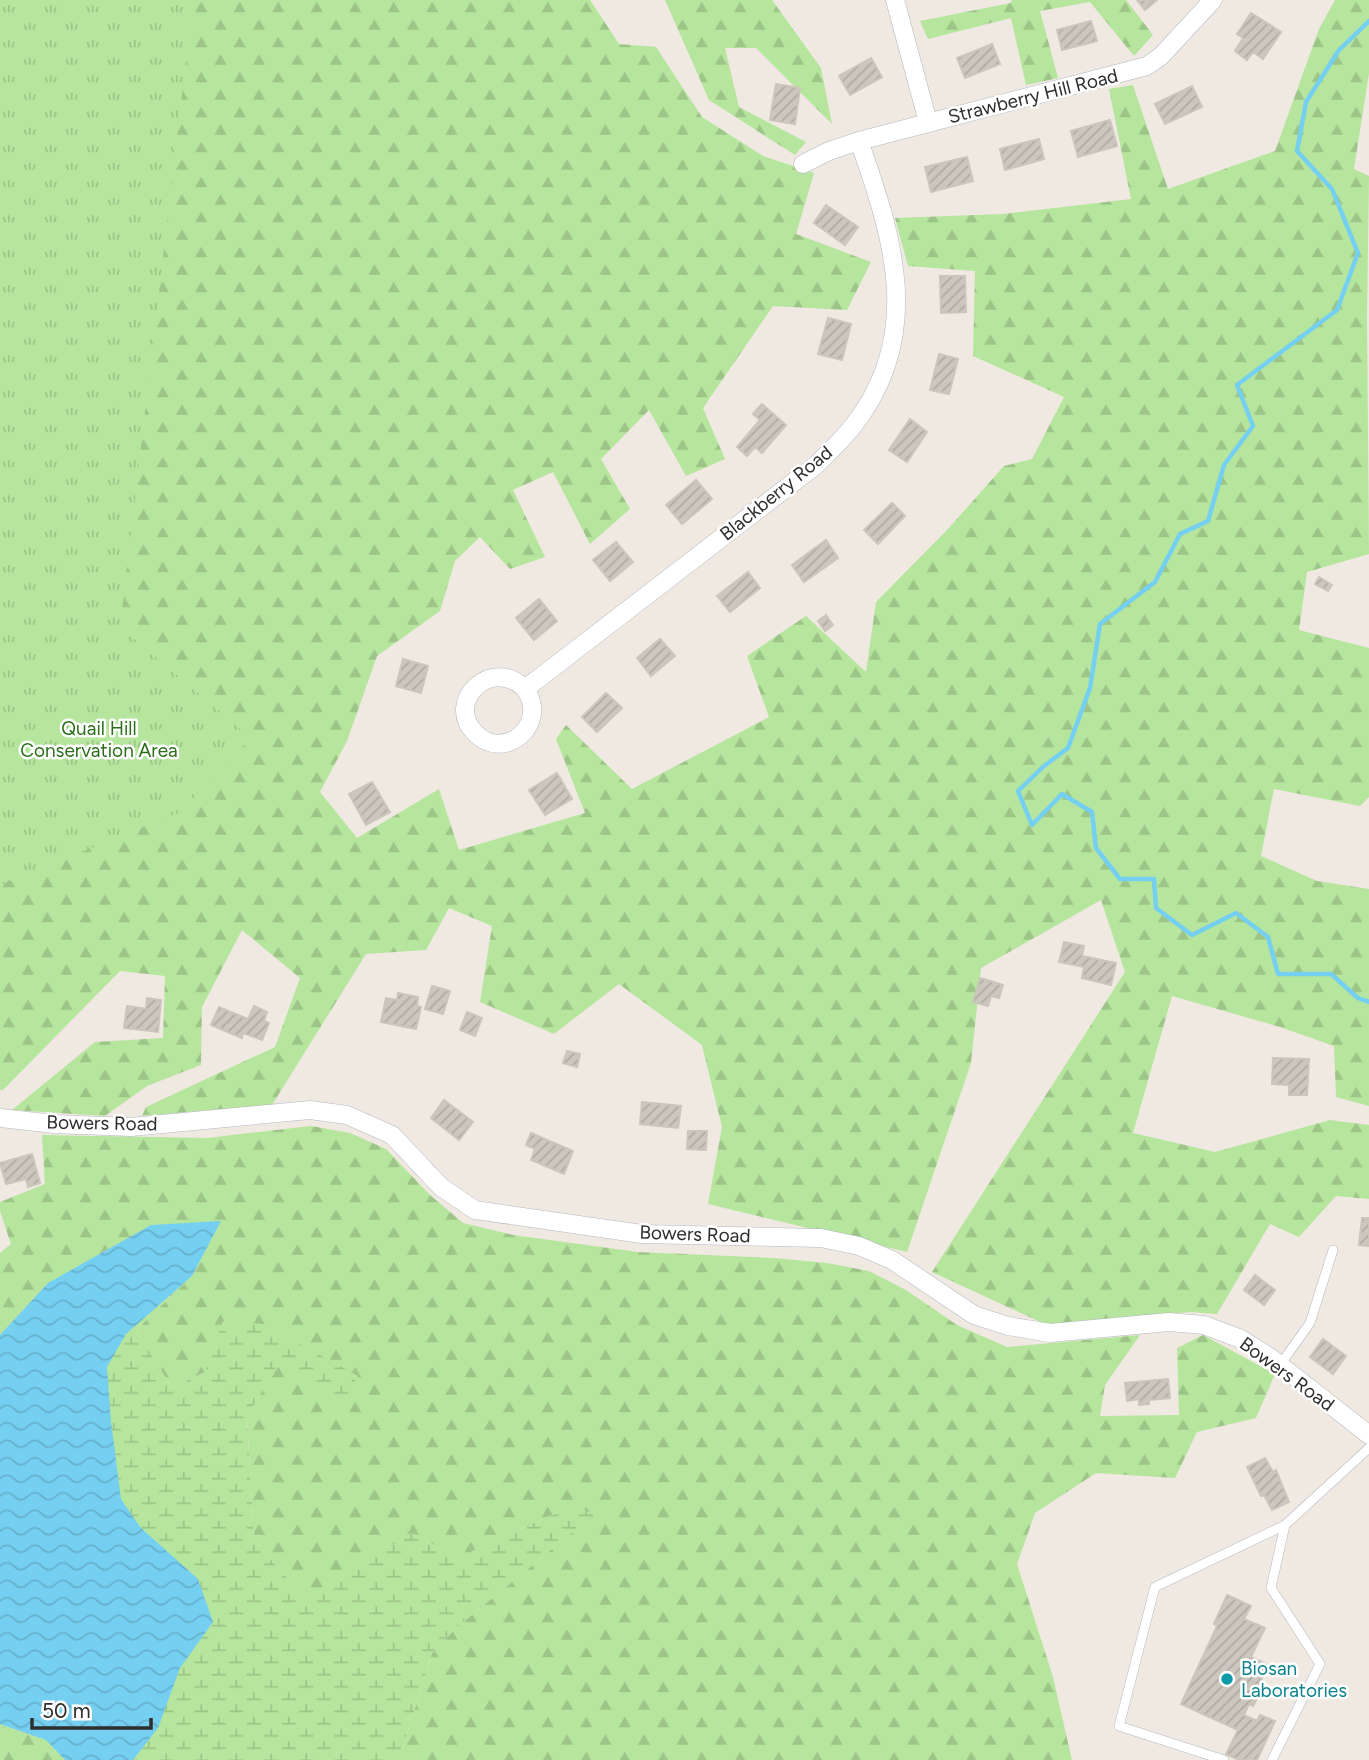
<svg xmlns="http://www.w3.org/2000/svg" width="1369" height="1760" viewBox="0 0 1369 1760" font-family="Figtree,sans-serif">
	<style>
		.forest { fill: url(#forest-firs) }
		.wetland { fill: url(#wetland-marsh) }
		.park { fill: url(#park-tufts) }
		.water { fill: url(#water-waves) }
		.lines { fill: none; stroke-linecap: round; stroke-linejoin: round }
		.stream { stroke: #75cff0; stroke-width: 4.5 }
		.building { fill: url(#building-hatch); stroke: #cbc5ba; stroke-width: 2 }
		.lane-casing { stroke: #b4b7c1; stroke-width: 10 }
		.street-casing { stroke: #b4b7c1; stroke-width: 19 }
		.lane { stroke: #fff; stroke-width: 9 }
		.street { stroke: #fff; stroke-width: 18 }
		.culture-dot { fill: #0f9aa8; stroke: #fff; stroke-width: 2.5 }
		.labels { text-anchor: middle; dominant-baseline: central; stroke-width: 5; stroke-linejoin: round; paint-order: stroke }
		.street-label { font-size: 19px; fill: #2e2e2e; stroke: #fff }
		.park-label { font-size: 19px; fill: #2c6e1b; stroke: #fff }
		.culture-label { font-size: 19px; fill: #0d838f; stroke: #fff; text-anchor: start }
	</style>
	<defs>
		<pattern id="forest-firs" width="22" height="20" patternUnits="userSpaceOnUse" patternTransform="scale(1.75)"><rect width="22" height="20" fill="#b6e59e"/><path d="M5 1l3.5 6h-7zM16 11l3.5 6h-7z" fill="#9dc588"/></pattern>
		<pattern id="wetland-marsh" width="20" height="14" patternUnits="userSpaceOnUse" patternTransform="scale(1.75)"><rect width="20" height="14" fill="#b6e59e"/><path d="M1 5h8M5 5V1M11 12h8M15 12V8" fill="none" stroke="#9dc588"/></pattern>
		<pattern id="park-tufts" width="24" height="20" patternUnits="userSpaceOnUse" patternTransform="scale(1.75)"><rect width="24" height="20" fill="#b6e59e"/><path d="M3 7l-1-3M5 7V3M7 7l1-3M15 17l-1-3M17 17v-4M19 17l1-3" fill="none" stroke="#9dc588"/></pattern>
		<pattern id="water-waves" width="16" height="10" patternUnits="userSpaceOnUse" patternTransform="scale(1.75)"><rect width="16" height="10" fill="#75cff0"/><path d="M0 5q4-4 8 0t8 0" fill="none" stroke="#66b2ce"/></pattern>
		<pattern id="building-hatch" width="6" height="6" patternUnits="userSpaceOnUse" patternTransform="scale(1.75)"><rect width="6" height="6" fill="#cbc7bf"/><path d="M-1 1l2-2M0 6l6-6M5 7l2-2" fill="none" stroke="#afaba4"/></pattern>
	</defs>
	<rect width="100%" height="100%" fill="#efe9e1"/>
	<path class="forest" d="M 82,0 L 590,0 L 619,44 L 656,47 L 702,117 L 763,156 L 814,173 L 796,234 L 871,262 L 847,310 L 773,306 L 703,408 L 725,459 L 686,476 L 649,410 L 601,459 L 630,509 L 590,544 L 553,472 L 513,490 L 545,557 L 510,569 L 480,537 L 455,561 L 440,611 L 377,656 L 347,741 L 320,792 L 357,838 L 439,789 L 459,850 L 585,813 L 556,739 L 566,725 L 632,789 L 769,717 L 747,656 L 806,616 L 866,672 L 876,602 L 947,530 L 1004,466 L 1032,459 L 1064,397 L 973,356 L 975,271 L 908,266 L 895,218 L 1003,214 L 1131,199 L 1109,89 L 1133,85 L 1168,189 L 1275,151 L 1319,29 L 1335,0 L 1369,0 L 1369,73 L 1354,169 L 1369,176 L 1367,315 L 1369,554 L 1307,572 L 1299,630 L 1369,648 L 1369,797 L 1360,806 L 1274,789 L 1261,856 L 1317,881 L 1369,889 L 1369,1106 L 1336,1097 L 1334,1046 L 1280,1027 L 1172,996 L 1133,1133 L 1215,1152 L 1330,1120 L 1369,1125 L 1369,1199 L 1336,1196 L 1299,1237 L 1270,1224 L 1217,1314 L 1190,1312 L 1047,1325 L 932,1272 L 1125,972 L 1101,900 L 981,968 L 971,1063 L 907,1252 L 708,1204 L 722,1127 L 702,1045 L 619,984 L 554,1034 L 480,1002 L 492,926 L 449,908 L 426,950 L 366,954 L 272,1105 L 142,1116 L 146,1107 L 275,1047 L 300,978 L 242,930 L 202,1007 L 201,1065 L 147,1086 L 105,1116 L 12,1110 L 95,1042 L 163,1038 L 165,976 L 120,971 L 3,1090 L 0,1090 L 0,12 Z
		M 665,0 L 772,0 L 821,68 L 832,124 L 756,48 L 725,48 L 739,107 L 806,142 L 795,155 L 709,100 Z
		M 1012,0 L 1126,0 L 1153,35 L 1134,56 L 1090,2 L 1040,11 L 1058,78 L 1026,85 L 1011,18 L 928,39 L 920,21 L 1011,3 Z
		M 311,1126 L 350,1133 L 386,1149 L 430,1195 L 463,1223 L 513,1235 L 638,1252 L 774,1258 L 827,1263 L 869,1271 L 906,1290 L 957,1325 L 1007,1347 L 1140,1335 L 1105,1385 L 1100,1416 L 1179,1415 L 1177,1348 L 1203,1335 L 1275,1374 L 1256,1418 L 1197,1432 L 1175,1478 L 1096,1473 L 1035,1513 L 1017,1564 L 1053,1677 L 1072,1760 L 399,1760 L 432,1653 L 457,1627 L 594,1514 L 571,1506 L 458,1558 L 411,1533 L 308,1602 L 254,1540 L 247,1417 L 278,1363 L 343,1403 L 264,1324 L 205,1372 L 172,1388 L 136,1330 L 192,1276 L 220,1222 L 150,1226 L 48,1283 L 0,1335 L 0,1253 L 11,1244 L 0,1211 L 0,1202 L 45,1184 L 42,1135 L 207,1138 Z
		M 0,1725 L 46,1740 L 65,1760 L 0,1760 Z"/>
	<path class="wetland" d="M 221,1221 L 192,1276 L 136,1330 L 172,1388 L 205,1372 L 223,1321 L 264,1324 L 358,1376 L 343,1403 L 278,1364 L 247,1417 L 254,1540 L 307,1601 L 411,1533 L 458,1558 L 571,1506 L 595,1514 L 457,1627 L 432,1653 L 399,1760 L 65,1760 L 46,1740 L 0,1725 L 0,1335 L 48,1283 L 151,1225 Z"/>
	<path class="park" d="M 0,0 L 193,0 L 120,627 L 251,738 L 180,812 L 0,885 Z"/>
	<path class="water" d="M 221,1221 L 192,1276 L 126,1334 L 107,1367 L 111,1422 L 121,1499 L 140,1527 L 198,1579 L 213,1622 L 180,1668 L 158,1728 L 133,1760 L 65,1760 L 46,1740 L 0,1724 L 0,1335 L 48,1283 L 151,1225 Z"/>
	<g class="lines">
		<path class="stream" d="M 1369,21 L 1339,50 L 1306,102 L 1297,151 L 1332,189 L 1358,253 L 1337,310 L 1237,385 L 1253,426 L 1224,465 L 1208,521 L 1180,534 L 1155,582 L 1100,624 L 1090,688 L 1068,748 L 1044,766 L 1018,791 L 1032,825 L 1062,794 L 1092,812 L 1096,848 L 1120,879 L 1154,879 L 1156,908 L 1192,935 L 1236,913 L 1268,937 L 1278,974 L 1331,974 L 1358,998 L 1369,1002"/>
	</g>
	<path class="building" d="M 1137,0 L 1157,0 L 1145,10 Z
		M 1251,13 L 1281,32 L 1263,59 L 1253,52 L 1247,60 L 1235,51 L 1243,38 L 1237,34 Z
		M 1091,21 L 1097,41 L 1062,50 L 1057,30 Z
		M 992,44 L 1000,64 L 965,78 L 957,58 Z
		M 871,58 L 882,77 L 850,95 L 839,76 Z
		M 776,84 L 800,88 L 795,124 L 770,120 Z
		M 1192,86 L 1202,107 L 1165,124 L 1155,104 Z
		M 1110,120 L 1117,146 L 1078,157 L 1071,131 Z
		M 1039,139 L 1044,159 L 1005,170 L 1000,149 Z
		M 967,157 L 973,181 L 931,192 L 925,167 Z
		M 826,205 L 858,227 L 845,245 L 814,223 Z
		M 940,276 L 965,276 L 966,312 L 941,313 Z
		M 828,318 L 851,324 L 842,360 L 818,354 Z
		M 939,354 L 958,359 L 949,394 L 930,390 Z
		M 762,404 L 786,425 L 762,453 L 755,447 L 747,456 L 737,447 L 760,420 L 753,414 Z
		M 910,419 L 927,432 L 907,462 L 889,450 Z
		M 696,480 L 712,499 L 682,524 L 666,505 Z
		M 892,503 L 905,516 L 878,544 L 864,530 Z
		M 826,540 L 838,558 L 804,582 L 792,565 Z
		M 616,542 L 633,562 L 610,581 L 593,560 Z
		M 748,572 L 760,588 L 730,612 L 717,596 Z
		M 1319,577 L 1332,585 L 1328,591 L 1315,584 Z
		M 539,599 L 557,621 L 534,640 L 516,618 Z
		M 826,615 L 833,625 L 825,631 L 818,621 Z
		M 660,639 L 675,656 L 651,676 L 637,658 Z
		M 403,659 L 428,666 L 421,693 L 396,686 Z
		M 606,693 L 622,708 L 597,732 L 582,717 Z
		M 557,773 L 572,799 L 545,815 L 529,790 Z
		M 372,782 L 390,812 L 366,825 L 349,794 Z
		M 1064,942 L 1084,946 L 1082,956 L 1116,963 L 1111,985 L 1082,978 L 1084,967 L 1059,962 Z
		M 980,978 L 1003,985 L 999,998 L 991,996 L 988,1006 L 973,1002 Z
		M 432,986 L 450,991 L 443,1014 L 425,1009 Z
		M 398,993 L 418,997 L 417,1006 L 421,1007 L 416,1029 L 381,1022 L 386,998 L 397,1000 Z
		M 147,998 L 161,1000 L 158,1032 L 124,1028 L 127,1006 L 146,1009 Z
		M 254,1006 L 267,1012 L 264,1021 L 269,1023 L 262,1040 L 243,1033 L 242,1038 L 211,1025 L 219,1007 L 248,1019 Z
		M 467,1012 L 482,1018 L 475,1036 L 460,1030 Z
		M 567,1051 L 580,1054 L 577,1067 L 563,1063 Z
		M 1273,1058 L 1309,1059 L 1307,1095 L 1289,1095 L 1289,1085 L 1272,1084 Z
		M 444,1100 L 473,1122 L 459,1140 L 431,1118 Z
		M 642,1102 L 681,1106 L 678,1128 L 640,1124 Z
		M 688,1131 L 707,1131 L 706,1150 L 687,1149 Z
		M 531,1133 L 573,1151 L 564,1174 L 531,1160 L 535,1149 L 526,1145 Z
		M 32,1154 L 40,1183 L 28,1187 L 26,1179 L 6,1184 L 0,1163 Z
		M 1362,1218 L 1369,1218 L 1369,1246 L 1359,1245 Z
		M 1255,1275 L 1275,1290 L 1264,1305 L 1244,1290 Z
		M 1323,1339 L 1346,1356 L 1333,1374 L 1310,1357 Z
		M 1168,1379 L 1170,1398 L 1149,1400 L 1149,1404 L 1139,1405 L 1139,1399 L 1127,1401 L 1125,1383 Z
		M 1265,1458 L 1273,1472 L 1276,1470 L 1289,1502 L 1272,1510 L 1264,1495 L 1261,1496 L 1247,1467 Z
		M 1227,1595 L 1251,1606 L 1244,1619 L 1265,1628 L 1251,1657 L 1268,1665 L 1255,1693 L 1259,1695 L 1253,1706 L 1249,1704 L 1244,1715 L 1257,1721 L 1260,1715 L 1275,1721 L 1257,1760 L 1239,1760 L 1226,1754 L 1238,1730 L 1181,1704 L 1217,1626 L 1214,1624 Z"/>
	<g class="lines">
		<g class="lane-casing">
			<path id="lane" d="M 1280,1365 L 1310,1323 L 1333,1250
				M 1224,1760 L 1119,1726 L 1155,1587 L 1285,1525 L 1369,1448
				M 1272,1760 L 1320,1664 L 1271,1588 L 1285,1525"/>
		</g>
		<g class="street-casing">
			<path id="street" d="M 895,0 L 928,122
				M 803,164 L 829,151 L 859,141 L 1147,66 L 1161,56 L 1213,0
				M 525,689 C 550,724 504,763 475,733 C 444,702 492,655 525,689 L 816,465 C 828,453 842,440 853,426 C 924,336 894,239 859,141
				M 0,1118 L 54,1124 L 131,1127 L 310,1110 L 347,1115 L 392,1135 L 441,1187 L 475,1210 L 642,1234 L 821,1238 L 859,1246 L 892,1260 L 974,1315 L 1008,1326 L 1050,1333 L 1169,1322 L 1204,1325 L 1241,1339 L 1271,1358 L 1369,1435"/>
		</g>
		<use href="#lane" class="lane"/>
		<use href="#street" class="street"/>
	</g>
	<circle class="culture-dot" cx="1227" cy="1679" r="7"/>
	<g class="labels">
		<g class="street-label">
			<text transform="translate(1033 96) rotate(-14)">Strawberry Hill Road</text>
			<text transform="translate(776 493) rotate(-39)">Blackberry Road</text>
			<text transform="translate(102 1123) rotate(1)">Bowers Road</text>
			<text transform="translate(695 1234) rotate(2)">Bowers Road</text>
			<text transform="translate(1287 1374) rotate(36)">Bowers Road</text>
		</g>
		<g class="park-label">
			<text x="99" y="728">Quail Hill<tspan x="99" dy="22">Conservation Area</tspan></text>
		</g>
		<g class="culture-label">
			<text x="1241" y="1668">Biosan<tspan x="1241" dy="22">Laboratories</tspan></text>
		</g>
	</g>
	<path d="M32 1718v10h119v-10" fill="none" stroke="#2e2e2e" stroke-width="3.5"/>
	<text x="42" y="1718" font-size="21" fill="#2e2e2e" stroke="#ffffff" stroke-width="5" paint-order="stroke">50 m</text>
</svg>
